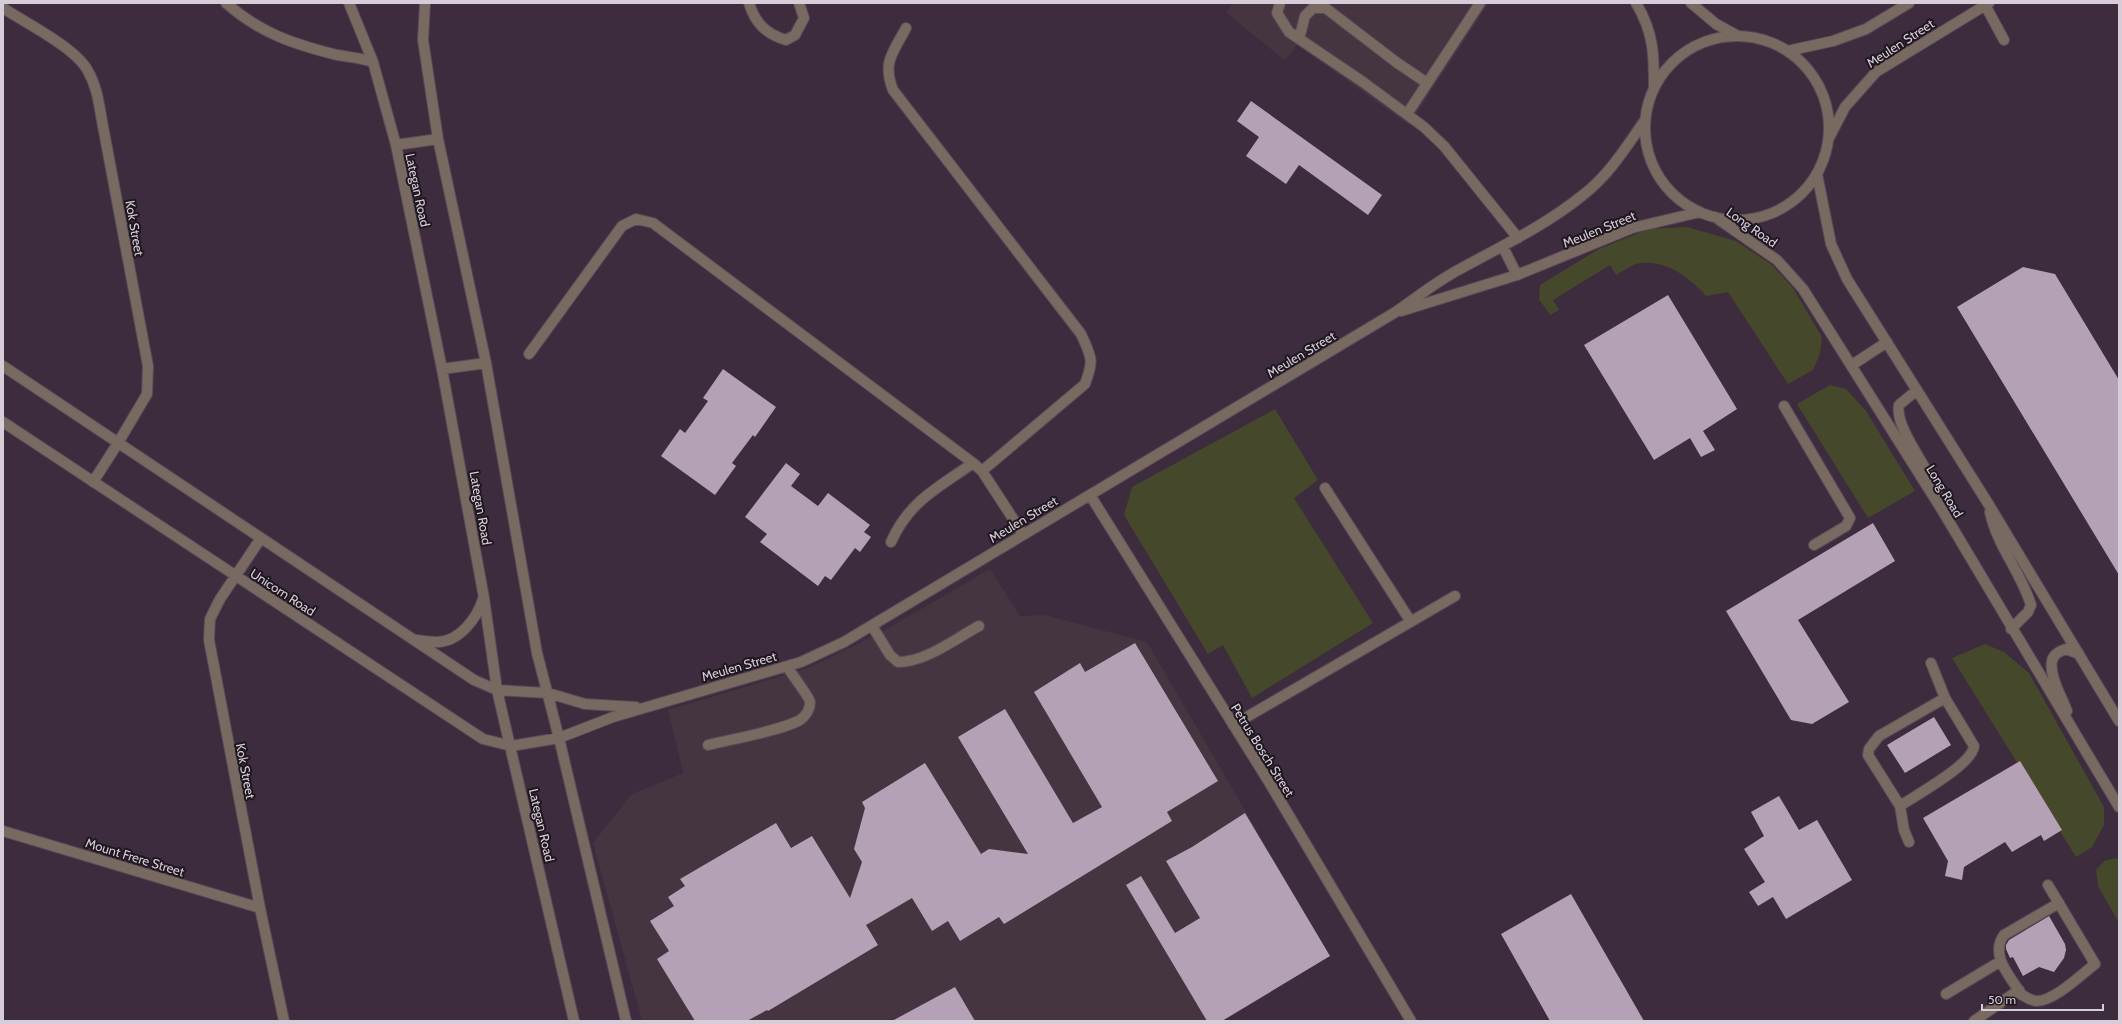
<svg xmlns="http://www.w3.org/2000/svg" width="2122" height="1024" viewBox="0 0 2122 1024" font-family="Cabin,sans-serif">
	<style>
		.medical { fill: #443541 }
		.green { fill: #46482c }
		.building { fill: #b5a1b6 }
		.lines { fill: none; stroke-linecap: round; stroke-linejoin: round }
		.minor-casing { stroke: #584959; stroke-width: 12 }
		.minor { stroke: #786961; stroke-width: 10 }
		.labels { text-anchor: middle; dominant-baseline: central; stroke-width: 4; stroke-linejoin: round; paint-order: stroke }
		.street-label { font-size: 13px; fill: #d7cdd8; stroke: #1f171f }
	</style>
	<rect width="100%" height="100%" fill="#3c2c3d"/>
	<path class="medical" d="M 1233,3 L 1489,3 L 1409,125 L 1297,45 L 1285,61 L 1226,12 Z
		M 990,569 L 1020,616 L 1045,615 L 1147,642 L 1330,956 L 1223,1021 L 642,1021 L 593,843 L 632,794 L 683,773 L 668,710 L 808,668 L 878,634 Z"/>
	<path class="green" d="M 1687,227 L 1736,241 L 1772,265 L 1793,288 L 1822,337 L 1820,354 L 1813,370 L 1788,384 L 1728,292 L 1706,296 C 1690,278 1668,261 1642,263 C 1634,263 1623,271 1616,275 L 1610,265 L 1553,300 L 1559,310 L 1550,315 L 1539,299 L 1540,285 L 1599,249 L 1649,229 Z
		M 1830,385 L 1846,389 L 1866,411 L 1915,491 L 1868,518 L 1797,404 Z
		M 1275,409 L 1318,480 L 1294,498 L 1373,623 L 1252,698 L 1223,645 L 1208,654 L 1124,515 L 1132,487 Z
		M 1985,644 L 2004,652 L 2029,673 L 2104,807 L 2104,825 L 2092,847 L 2076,857 L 1952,658 Z
		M 2116,858 L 2119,859 L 2119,923 L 2098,886 L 2096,870 L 2104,861 Z"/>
	<path class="building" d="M 1251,101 L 1382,195 L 1368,215 L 1299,165 L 1286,184 L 1246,156 L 1259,137 L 1237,121 Z
		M 2023,267 L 2055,274 L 2119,380 L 2119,575 L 1957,307 Z
		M 1668,295 L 1737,409 L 1703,431 L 1715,450 L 1701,457 L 1690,438 L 1654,460 L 1584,345 Z
		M 723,369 L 776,407 L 755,437 L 753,435 L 732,463 L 736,466 L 715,495 L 661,456 L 680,429 L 685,433 L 708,401 L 703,398 Z
		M 786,463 L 800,474 L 791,486 L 818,506 L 828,493 L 870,525 L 864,532 L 871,537 L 860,552 L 855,548 L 831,580 L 825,576 L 818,586 L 760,542 L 767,534 L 745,517 Z
		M 1873,523 L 1895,561 L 1798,620 L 1849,702 L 1812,724 L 1791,720 L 1726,611 Z
		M 1135,643 L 1218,781 L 1167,812 L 1172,821 L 1004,924 L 999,917 L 960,941 L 948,921 L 932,931 L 912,898 L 866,925 L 878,945 L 768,1011 L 767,1010 L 747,1021 L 695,1021 L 657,959 L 669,951 L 650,921 L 674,906 L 668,897 L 685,886 L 680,879 L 776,823 L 791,848 L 812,836 L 850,898 L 862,862 L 854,849 L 865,808 L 862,802 L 925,763 L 981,854 L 989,849 L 1028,854 L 958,737 L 1005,709 L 1073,823 L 1102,807 L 1034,692 L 1080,663 L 1085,672 Z
		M 1934,717 L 1951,745 L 1905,773 L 1887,745 Z
		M 2020,761 L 2062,830 L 2044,841 L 2041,835 L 2012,852 L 2005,842 L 1964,867 L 1962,880 L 1945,876 L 1948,861 L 1923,818 Z
		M 1779,796 L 1799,830 L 1817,820 L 1852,880 L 1786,919 L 1773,897 L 1758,906 L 1749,892 L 1765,882 L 1744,849 L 1764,836 L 1751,812 Z
		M 1245,813 L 1330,956 L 1222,1021 L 1207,1021 L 1126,885 L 1141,876 L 1175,933 L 1200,918 L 1166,861 L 1192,847 Z
		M 1571,894 L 1644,1021 L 1550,1021 L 1501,934 Z
		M 2049,916 L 2065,944 L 2066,950 L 2064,958 L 2054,972 L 2039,967 L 2023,976 L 2013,957 L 2010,958 L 2006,949 L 2006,945 L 2009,940 Z
		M 955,987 L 975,1021 L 892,1021 Z"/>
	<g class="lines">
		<g class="minor-casing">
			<path id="minor" d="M 226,3 C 260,33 293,44 337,55 C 349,57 361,58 373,62
				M 349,3 L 373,62 L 396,145 L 442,369 L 484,598 L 497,690 L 574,1021
				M 425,3 L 423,40 L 438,139 L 486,363 L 537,653 L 559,738 L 626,1021
				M 749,3 C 755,23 766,34 786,40 L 795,35 L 804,18 L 799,3
				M 1280,3 L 1277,13 L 1289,32 L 1363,82 L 1424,127 L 1444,146 L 1518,238
				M 1319,3 L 1396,62 L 1427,83
				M 1636,3 C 1654,33 1654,55 1654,88
				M 1691,3 L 1716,24 L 1738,36
				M 1984,3 L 2004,40
				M 3,8 C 26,23 76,48 88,71 C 97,87 99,104 102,121 L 148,366 L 147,394 L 118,443 L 93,482
				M 906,28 C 893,53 882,62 893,90 L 1081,334 C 1092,358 1094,360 1085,384 L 982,471
				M1645 128a92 92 0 1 1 184 0a92 92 0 1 1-184 0Z
				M 1299,39 L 1305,16 L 1313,8 L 1326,8
				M 1787,51 L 1833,41 L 1866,29 L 1909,3
				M 1407,114 L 1480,3
				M 1829,138 L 1845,107 L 1876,72 L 1989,3
				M 396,145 L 438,139
				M 1817,174 L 1831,244 L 1847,279 L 1989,505 L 2119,721
				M 1715,217 L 1777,260 L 1803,289 L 1942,510 L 2119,807
				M 1503,247 L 1517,275
				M 1401,311 L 1517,275 L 1632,228 L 1700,212
				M 529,354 L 622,226 L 636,219 L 653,223 L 973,463 L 982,471 L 1023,534
				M 1852,365 L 1887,342
				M 3,366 L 474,680 L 497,690 L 548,693 L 585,704 L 636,707
				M 442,369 L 486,363
				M 1917,390 L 1899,405 C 1894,427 1929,468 1937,492
				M 1784,406 L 1850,518 L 1846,526 L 1814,545
				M 3,422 L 483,739 L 511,746 L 559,738 L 613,717 L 801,662 L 844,642 L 1394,313 C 1416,298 1437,281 1460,269 C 1502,246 1546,225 1583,195 C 1609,175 1627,146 1645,120
				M 1325,488 L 1411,622
				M 1090,495 L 1269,782 L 1411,1021
				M 1990,512 C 1997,546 2021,572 2031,605 L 2028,612 L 2011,629
				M 261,538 L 220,599 L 210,619 L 209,640 L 260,908 L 284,1021
				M 891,542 C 910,500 938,488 973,463
				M 872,626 L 890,655 L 898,662 C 926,662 955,639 979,626
				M 416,640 C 423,641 431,642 438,642 C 460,641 477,618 483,599
				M 1931,663 L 1945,698 L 1974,746 C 1972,765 1916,795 1900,806 L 1868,755 L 1869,749 L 1879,736 L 1945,698
				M 2067,711 C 2062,697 2049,676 2052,661 C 2053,654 2060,651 2066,649 L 2079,654
				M 1233,725 L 1455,596
				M 708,745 C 732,739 780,731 800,720 C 806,716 810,709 810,702 C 809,696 791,674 787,666
				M 1900,806 L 1904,830 L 1909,842
				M 3,831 L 260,908
				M 2048,885 L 2095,964 C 2081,975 2054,1001 2037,1001 C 2031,1001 2026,997 2022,995 C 2011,978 1989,955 2004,935 L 2059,903
				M 1946,994 L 2001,961
				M 1974,1021 L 2019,990"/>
		</g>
		<use href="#minor" class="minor"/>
	</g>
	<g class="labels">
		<g class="street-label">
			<text transform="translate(1900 43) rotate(-33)">Meulen Street</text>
			<text transform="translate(418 190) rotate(78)">Lategan Road</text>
			<text transform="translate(1752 227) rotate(35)">Long Road</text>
			<text transform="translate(135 228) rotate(80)">Kok Street</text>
			<text transform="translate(1599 229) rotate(-22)">Meulen Street</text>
			<text transform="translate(1301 354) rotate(-31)">Meulen Street</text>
			<text transform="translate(1945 491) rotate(59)">Long Road</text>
			<text transform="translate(481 508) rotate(80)">Lategan Road</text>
			<text transform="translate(1023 519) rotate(-31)">Meulen Street</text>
			<text transform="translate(283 592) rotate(33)">Unicorn Road</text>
			<text transform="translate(739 666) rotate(-16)">Meulen Street</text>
			<text transform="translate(1263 750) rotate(58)">Petrus Bosch Street</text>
			<text transform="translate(246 771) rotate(79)">Kok Street</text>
			<text transform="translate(542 825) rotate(77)">Lategan Road</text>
			<text transform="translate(135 857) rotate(17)">Mount Frere Street</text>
		</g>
	</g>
	<rect width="2122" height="1024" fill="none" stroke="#d7cdd8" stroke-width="8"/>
	<path d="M1982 1004v6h121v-6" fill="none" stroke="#d7cdd8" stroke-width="2"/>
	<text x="1988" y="1004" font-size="12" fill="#d7cdd8" stroke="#1f171f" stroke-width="3" paint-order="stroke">50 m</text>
</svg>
